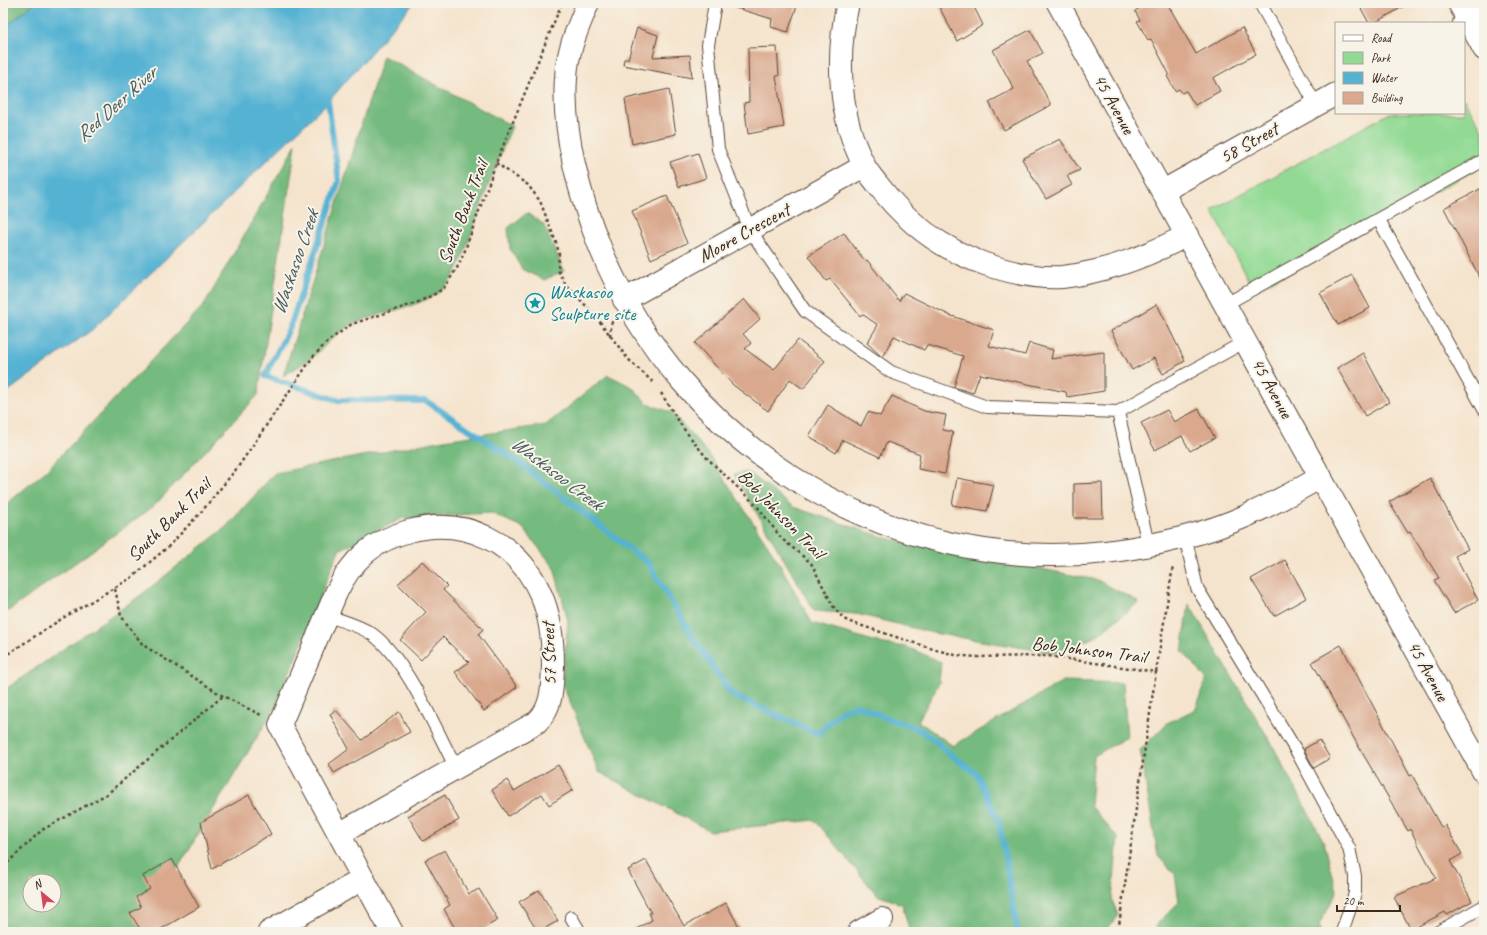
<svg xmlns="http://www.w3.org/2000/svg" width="1487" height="935" viewBox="0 0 1487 935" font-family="Caveat,sans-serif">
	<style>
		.green { fill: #92da94; stroke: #668259 }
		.forest { fill: #75ba7e; stroke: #58724e; fill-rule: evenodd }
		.water { fill: #55b2d3; stroke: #486e78 }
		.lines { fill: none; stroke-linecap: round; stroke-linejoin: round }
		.stream { stroke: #55b2d3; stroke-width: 6 }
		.building { fill: #d9a88d }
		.service-casing { stroke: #574638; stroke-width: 14 }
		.minor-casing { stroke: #574638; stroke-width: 24 }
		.tertiary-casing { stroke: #574638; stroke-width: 24 }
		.path { stroke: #574638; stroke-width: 2.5; stroke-dasharray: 3 3; stroke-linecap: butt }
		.service { stroke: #fff; stroke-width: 12 }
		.minor { stroke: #fff; stroke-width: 22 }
		.tertiary { stroke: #fff; stroke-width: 22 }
		.labels { text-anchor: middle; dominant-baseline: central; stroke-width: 4; stroke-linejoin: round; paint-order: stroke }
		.street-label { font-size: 19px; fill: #3b2a1e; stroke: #f7f3e8 }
		.culture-label { font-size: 19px; fill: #0d838f; stroke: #f7f3e8; text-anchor: start }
		.water-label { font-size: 20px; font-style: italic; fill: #445a5d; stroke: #f7f3e8 }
	</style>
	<rect width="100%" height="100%" fill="#f7f3e8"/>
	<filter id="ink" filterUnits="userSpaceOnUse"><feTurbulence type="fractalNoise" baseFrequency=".025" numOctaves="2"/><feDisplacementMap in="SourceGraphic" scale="8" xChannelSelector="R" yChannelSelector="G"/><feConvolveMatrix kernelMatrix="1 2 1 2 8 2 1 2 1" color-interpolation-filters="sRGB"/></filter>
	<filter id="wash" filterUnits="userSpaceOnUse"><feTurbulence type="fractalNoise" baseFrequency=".012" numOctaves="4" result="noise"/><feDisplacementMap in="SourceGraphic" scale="16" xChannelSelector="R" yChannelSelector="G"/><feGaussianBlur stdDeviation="0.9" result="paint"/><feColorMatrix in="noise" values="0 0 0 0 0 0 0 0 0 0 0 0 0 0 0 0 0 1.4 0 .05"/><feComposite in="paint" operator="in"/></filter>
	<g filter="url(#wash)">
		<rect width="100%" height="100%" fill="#f5e4cd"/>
		<path class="green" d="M 1464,99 L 1484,133 L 1484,165 L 1254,291 L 1212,210 L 1390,113 L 1464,113 Z"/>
		<path class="forest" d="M 3,3 L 34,3 L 3,29 Z
			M 383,56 L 512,126 C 501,153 490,180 480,208 C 471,231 462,271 444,288 C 423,308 377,312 351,325 C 333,334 326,347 311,358 C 303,365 292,370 283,376 Z
			M 296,144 L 258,395 L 154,506 L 3,615 L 3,507 L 47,470 L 205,304 Z
			M 527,213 L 543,224 L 564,271 L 544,280 L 522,269 L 510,249 L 508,228 Z
			M 608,375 L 632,387 L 648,404 L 671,412 L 707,452 L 778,561 L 812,623 L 884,644 L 907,647 L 941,662 L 939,683 L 918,721 L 953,746 L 1063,681 L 1123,683 L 1127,737 L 1094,756 L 1090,806 L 1118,838 L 1112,900 L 1118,915 L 1105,932 L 910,932 L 902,904 L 877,895 L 815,820 L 710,831 L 599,772 L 562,683 L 568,621 L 554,567 L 522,527 L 491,513 L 403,518 L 339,550 L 276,706 L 139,932 L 3,932 L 3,691 L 141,595 L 226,527 L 275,473 L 444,440 L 546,425 ZM 30,881 L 54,881 L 54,905 L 30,905 Z
			M 748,472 L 793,507 L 886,538 L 1097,580 L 1139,602 L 1095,637 L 1055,653 L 933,633 L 857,614 L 814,611 L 734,474 Z
			M 1189,604 L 1273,746 L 1324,842 L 1337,891 L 1319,925 L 1321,932 L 1160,932 L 1155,926 L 1179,902 L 1175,874 L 1158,856 L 1140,750 L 1167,723 L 1196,709 L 1206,678 L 1182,651 Z"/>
		<path class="water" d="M 34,3 L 414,3 L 328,102 L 93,329 L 3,395 L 3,29 Z"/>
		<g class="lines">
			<path class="stream" d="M 324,96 L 328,102 L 339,181 L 290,327 L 265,376 L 337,400 L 426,401 L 517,461 L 649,564 L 690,633 L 732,695 L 818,734 L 840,712 L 857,705 L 886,718 L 916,728 L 935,740 L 943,749 L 976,773 L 999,822 L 1018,932"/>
		</g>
		<g id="blocks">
			<path class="building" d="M 734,3 L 798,3 L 788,32 L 771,27 L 772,19 L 733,7 Z
				M 937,3 L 972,3 L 983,25 L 957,41 Z
				M 1149,3 L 1167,3 L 1196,54 L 1242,28 L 1256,54 L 1213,78 L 1220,91 L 1195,105 L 1186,91 L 1182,93 L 1179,89 L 1175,91 L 1167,76 L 1169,74 L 1151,39 L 1148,40 L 1137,21 L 1140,20 L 1135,11 Z
				M 1358,3 L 1410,3 L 1374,23 L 1369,23 Z
				M 637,28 L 658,35 L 653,57 L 690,55 L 692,78 L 623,65 L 624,59 L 628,59 Z
				M 1030,30 L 1043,53 L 1027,61 L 1051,105 L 1004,130 L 989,102 L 1014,89 L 993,50 Z
				M 777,47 L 779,76 L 776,76 L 784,127 L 748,134 L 744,103 L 749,102 L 748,48 Z
				M 669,89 L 676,134 L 632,144 L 625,99 Z
				M 1060,139 L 1080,170 L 1067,176 L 1072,185 L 1046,199 L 1022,159 Z
				M 698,153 L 706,178 L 679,187 L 670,162 Z
				M 1484,187 L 1484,286 L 1444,208 Z
				M 667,196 L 687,243 L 651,259 L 632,211 Z
				M 844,233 L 865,261 L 867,260 L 899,301 L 904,293 L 949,315 L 994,330 L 989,346 L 1025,355 L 1029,343 L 1053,350 L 1051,359 L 1104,352 L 1104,391 L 1067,397 L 1066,392 L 980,374 L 973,393 L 954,387 L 963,356 L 927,345 L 924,350 L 894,336 L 882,357 L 867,343 L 878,325 L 862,314 L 860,316 L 830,279 L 826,281 L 808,256 Z
				M 1352,275 L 1370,308 L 1338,325 L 1320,293 Z
				M 744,299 L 760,319 L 743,334 L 751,343 L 745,349 L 774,370 L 798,340 L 825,361 L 803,389 L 790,379 L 768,411 L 733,385 L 695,343 Z
				M 1157,304 L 1185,361 L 1163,374 L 1154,358 L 1132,370 L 1111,331 Z
				M 1363,353 L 1389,402 L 1365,416 L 1337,368 Z
				M 892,396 L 924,411 L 946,415 L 943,430 L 953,432 L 945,474 L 918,469 L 920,454 L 887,442 L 880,457 L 843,440 L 836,453 L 809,436 L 828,405 L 861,426 L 868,412 L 880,416 Z
				M 1199,409 L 1215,438 L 1190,451 L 1182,436 L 1155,450 L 1141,423 L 1167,410 L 1174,422 Z
				M 957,478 L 994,485 L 987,511 L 952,505 Z
				M 1430,478 L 1468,549 L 1455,556 L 1478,600 L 1454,613 L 1434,580 L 1439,578 L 1410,532 L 1408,533 L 1389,502 Z
				M 1102,483 L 1103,518 L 1074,518 L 1074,484 Z
				M 1285,560 L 1306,598 L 1274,616 L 1251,579 Z
				M 422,561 L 447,586 L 443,590 L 483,629 L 478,634 L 517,687 L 484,711 L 455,672 L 469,662 L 443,637 L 421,660 L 400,640 L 426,612 L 398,584 Z
				M 1341,645 L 1410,776 L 1412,775 L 1441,827 L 1445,825 L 1462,854 L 1450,861 L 1472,901 L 1447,915 L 1445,912 L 1411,930 L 1394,897 L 1436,878 L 1410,829 L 1408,831 L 1356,742 L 1312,662 Z
				M 336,710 L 362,740 L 399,712 L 410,732 L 334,773 L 329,764 L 349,749 L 330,714 Z
				M 1319,740 L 1330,758 L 1314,768 L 1304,749 Z
				M 558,765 L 573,790 L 549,805 L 542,794 L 508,816 L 492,790 L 507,780 L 514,791 Z
				M 249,795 L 271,834 L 212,869 L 201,822 Z
				M 445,795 L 459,820 L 423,841 L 408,816 Z
				M 445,850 L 469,894 L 479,889 L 498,920 L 477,932 L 457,932 L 444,909 L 450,905 L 425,860 Z
				M 172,859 L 199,907 L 156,932 L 142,932 L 130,913 L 141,907 L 136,897 L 150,889 L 143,876 Z
				M 646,860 L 684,926 L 726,903 L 742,932 L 631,932 L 652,920 L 649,913 L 651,913 L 628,870 Z
				M 539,890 L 558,921 L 538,932 L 519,902 Z"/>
		</g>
	</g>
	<g filter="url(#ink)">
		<use href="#blocks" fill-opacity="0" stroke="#574638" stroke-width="1"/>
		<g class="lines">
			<g class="service-casing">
				<path id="service" d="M 715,3 L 708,45 L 718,149 L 750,230 L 805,311 L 891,372 L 987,407 L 1118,412 L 1246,341
					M 1260,3 L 1316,105
					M 1379,220 L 1484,409
					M 1226,304 L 1484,160
					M 1118,412 L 1148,544
					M 1185,536 L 1197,588 L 1297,752 L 1349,848 L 1355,876 L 1355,893 L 1342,932
					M 326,615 C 341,621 359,625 372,634 C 406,658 436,730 456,768
					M 571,917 L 580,932
					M 1438,932 L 1484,906"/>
			</g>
			<g class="minor-casing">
				<path id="minor" d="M 588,3 C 578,27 567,51 566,78 C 562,131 580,198 600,247 C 680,446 891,577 1106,552 C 1153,546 1203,535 1246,516 C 1272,504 1297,491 1321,477
					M 848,3 C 836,55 838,116 864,165 C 867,172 873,178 878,185 C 906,222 941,249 985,264 C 1009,272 1037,279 1062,277 C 1107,272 1148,256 1187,235
					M 1459,3 L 1484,49
					M 624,300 L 864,166
					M 339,834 L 537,722 C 553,707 552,686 553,666 C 553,642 551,617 541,595 C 518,542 465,516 409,531 C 373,541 352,559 336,593 L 280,725 L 392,932
					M 269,932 L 363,879
					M 859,932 L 882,919"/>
			</g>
			<g class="tertiary-casing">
				<path id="tertiary" d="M 1058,3 L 1484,773
					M 1464,23 L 1484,12
					M 1163,191 L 1336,94"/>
			</g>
			<path class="path" d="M 496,163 L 528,185 L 540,201 L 557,245 L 559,254 L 558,270 L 566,285 L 594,314 L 628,359 L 655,384
				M 610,336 L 612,321
				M 661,393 L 683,428 L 706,457 L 757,506 L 782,539 L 811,563 L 833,606 L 839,614 L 847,621 L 933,649 L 955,655 L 976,657 L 1048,656 L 1156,672 L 1118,932
				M 115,589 L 121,616 L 143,645 L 223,696 L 261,715
				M 3,657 L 63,618 L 131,578 L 169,546 L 202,511 L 238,467 L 312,358 L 328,341 L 352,324 L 416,303 L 433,295 L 444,288 L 457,268 L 464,253 L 496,163 L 562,3
				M 1156,672 L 1173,566
				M 3,867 L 42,830 L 107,794 L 223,696"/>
			<use href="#service" class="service"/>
			<use href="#minor" class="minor"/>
			<use href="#tertiary" class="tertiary"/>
		</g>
	</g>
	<defs>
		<g id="sight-ring" transform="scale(1)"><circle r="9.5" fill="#f7f3e8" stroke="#0f9aa8" stroke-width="1.5"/><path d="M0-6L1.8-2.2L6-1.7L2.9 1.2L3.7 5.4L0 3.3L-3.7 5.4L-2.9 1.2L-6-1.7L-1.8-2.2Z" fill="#0f9aa8"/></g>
	</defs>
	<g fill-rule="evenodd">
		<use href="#sight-ring" x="535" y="303"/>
	</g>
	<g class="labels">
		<g class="street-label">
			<text transform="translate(1114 104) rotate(61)">45 Avenue</text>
			<text transform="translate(1249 143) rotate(-29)">58 Street</text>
			<text transform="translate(463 212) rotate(-69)">South Bank Trail</text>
			<text transform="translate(744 233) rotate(-29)">Moore Crescent</text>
			<text transform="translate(1272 388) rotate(61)">45 Avenue</text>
			<text transform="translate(781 514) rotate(46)">Bob Johnson Trail</text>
			<text transform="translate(169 520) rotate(-45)">South Bank Trail</text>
			<text transform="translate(1089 650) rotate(7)">Bob Johnson Trail</text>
			<text transform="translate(549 654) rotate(-92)">57 Street</text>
			<text transform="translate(1428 671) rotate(61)">45 Avenue</text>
		</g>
		<g class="culture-label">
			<text x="549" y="292">Waskasoo<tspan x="549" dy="22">Sculpture site</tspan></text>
		</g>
		<g class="water-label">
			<text transform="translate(116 104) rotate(-42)">Red Deer River</text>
			<text transform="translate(295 262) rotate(-71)">Waskasoo Creek</text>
			<text transform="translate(557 473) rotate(37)">Waskasoo Creek</text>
		</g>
	</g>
	<rect width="1487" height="935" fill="none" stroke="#f7f3e8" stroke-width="16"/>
	<rect x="1335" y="22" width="130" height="92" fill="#f7f3e8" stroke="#aca397"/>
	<rect x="1343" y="35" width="20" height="6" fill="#ffffff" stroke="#aca397"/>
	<text x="1371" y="42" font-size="12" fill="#3b2a1e">Road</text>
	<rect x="1343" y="52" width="20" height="12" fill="#92da94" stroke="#aca397"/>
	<text x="1371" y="62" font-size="12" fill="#3b2a1e">Park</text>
	<rect x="1343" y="72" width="20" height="12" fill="#55b2d3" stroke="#aca397"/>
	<text x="1371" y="82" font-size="12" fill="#3b2a1e">Water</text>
	<rect x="1343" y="92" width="20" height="12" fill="#d9a88d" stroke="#aca397"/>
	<text x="1371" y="102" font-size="12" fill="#3b2a1e">Building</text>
	<g transform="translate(42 893) rotate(331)"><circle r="19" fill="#f7f3e8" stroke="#aca397"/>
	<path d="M0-3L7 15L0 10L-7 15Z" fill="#d1495b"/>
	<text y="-6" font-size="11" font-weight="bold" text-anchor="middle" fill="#3b2a1e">N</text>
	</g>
	<path d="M1337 905v6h63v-6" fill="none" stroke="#3b2a1e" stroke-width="2"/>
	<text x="1343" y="905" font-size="12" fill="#3b2a1e" stroke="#f7f3e8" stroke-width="3" paint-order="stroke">20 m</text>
</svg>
